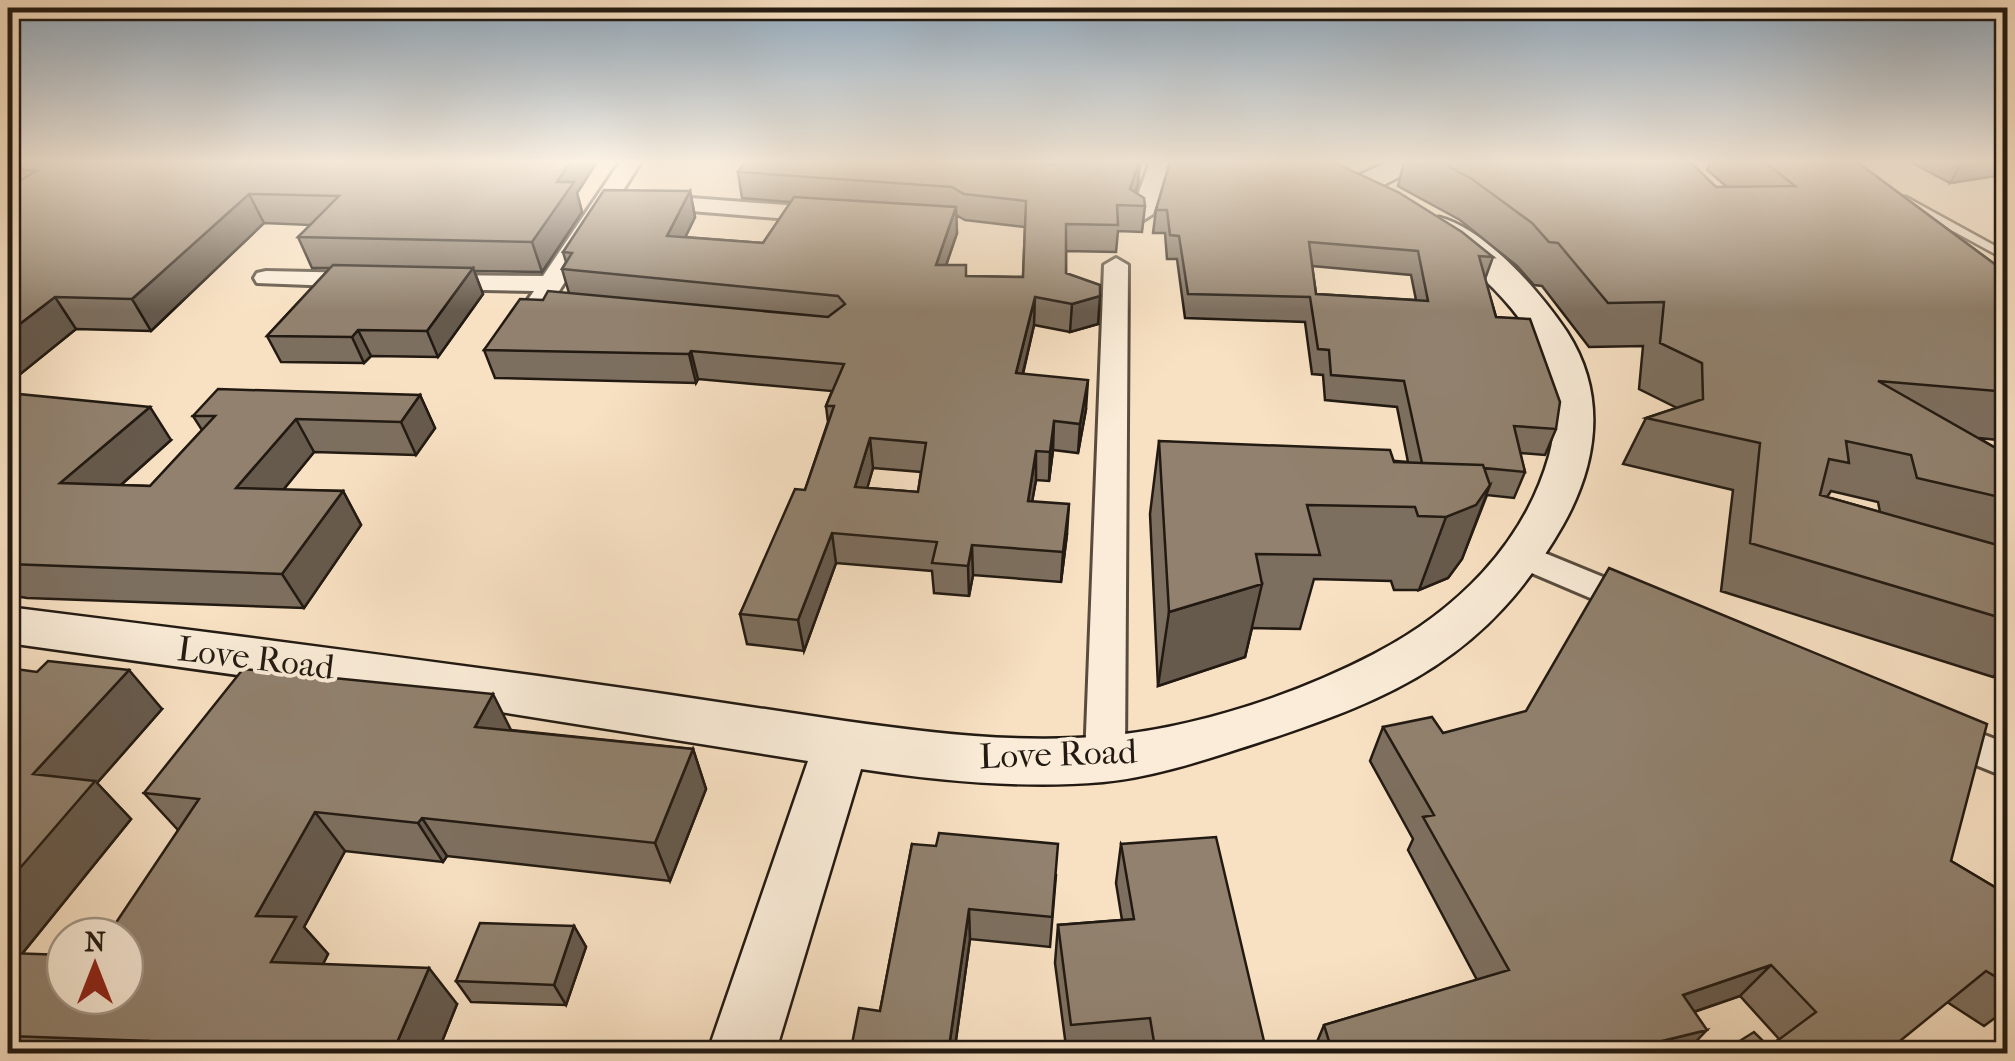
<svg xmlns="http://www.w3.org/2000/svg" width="2015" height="1061" viewBox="0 0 2015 1061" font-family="'IM FELL French Canon',serif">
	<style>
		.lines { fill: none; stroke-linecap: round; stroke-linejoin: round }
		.lane-casing { stroke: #584c3e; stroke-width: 5 }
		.street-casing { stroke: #584c3e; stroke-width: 6 }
		.secondary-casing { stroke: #221a12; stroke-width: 5 }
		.lane { fill: #faecd8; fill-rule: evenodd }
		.street { fill: #faecd8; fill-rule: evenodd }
		.secondary { fill: #faecd8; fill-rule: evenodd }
		.wall { fill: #7d6f5f; stroke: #221a12; stroke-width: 2.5; fill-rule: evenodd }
		.shaded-wall { fill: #665a4d; stroke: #221a12; stroke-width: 2.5 }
		.building { fill: #91816e; stroke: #221a12; stroke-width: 2.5; fill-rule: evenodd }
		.labels { text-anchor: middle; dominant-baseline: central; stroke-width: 8; stroke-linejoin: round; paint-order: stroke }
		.street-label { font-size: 35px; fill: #221a12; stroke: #faecd8 }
	</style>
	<rect width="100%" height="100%" fill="#f8e1c3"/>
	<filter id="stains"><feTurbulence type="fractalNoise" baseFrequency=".002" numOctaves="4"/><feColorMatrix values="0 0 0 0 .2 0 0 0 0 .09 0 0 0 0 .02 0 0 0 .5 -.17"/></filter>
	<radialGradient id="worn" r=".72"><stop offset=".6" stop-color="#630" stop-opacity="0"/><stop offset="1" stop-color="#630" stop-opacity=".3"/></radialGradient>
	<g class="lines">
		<g class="lane-casing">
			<path id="lane" d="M 1898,197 L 1906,197 L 2008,253 L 2008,261 L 1898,201 Z"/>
		</g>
		<g class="street-casing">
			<path id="street" d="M 620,162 L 641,162 L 554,299 L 581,303 L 585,308 L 581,313 L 528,310 L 524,305 L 534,291 L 435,289 L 423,282 L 435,275 L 543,276 Z
				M 1150,162 L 1171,162 L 1153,214 L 1142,221 L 1131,214 Z
				M 651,195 L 826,208 L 837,215 L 826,222 L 643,207 L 643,197 Z
				M 1116,258 L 1128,265 L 1125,759 L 1119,771 L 1105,775 L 1091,771 L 1085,759 L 1104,265 Z
				M 266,271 L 361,273 L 373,280 L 361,287 L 257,283 L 254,278 L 257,273 Z
				M 1525,545 L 1647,595 L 1652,604 L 1647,613 L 1635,617 L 1513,565 L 1508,557 L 1513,549 Z
				M 1938,717 L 2008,744 L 2008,778 L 1924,744 L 1919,733 L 1924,722 Z"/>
		</g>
		<g class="secondary-casing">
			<path id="secondary" d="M 1388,162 L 1428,162 L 1374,190 L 1352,190 L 1348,184 L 1352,178 Z
				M 1439,217 C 1486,229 1541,293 1567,332 C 1607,394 1598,463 1563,525 C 1488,657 1396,698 1257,743 C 1207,759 1156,777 1103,782 C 1023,789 940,781 861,769 L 775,1054 L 707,1054 L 808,761 L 488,710 L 8,643 L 8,607 C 185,629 361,652 538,676 C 640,690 744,706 845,721 C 931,733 1018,744 1106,736 C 1196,728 1295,695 1374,654 C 1455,612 1524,545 1549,456 C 1576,358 1500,285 1428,234 L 1423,227 L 1428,220 Z"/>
		</g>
		<use href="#lane" class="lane"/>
		<use href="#street" class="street"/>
		<use href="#secondary" class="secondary"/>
	</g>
	<path class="wall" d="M 8,162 L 597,162 L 577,193 L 582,212 L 542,272 L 474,271 L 483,294 L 438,357 L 371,356 L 364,363 L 281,362 L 267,336 L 330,268 L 312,268 L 298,237 L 311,225 L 264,223 L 151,331 L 76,329 L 8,384 Z
		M 1056,162 L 1140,162 L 1138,184 L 1135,192 L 1145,206 L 1142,232 L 1118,231 L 1116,252 L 1066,251 L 1066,273 L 1098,324 L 1070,332 L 1034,325 L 1023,374 L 1086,409 L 1078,453 L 1053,450 L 1049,481 L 1036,480 L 1032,501 L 1067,534 L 1061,582 L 973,575 L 969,596 L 934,593 L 932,571 L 836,563 L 804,651 L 747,644 L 740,614 L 805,490 L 828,422 L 826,406 L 832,391 L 698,379 L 696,383 L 495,378 L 484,350 L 543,300 L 569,293 L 562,269 L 566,262 L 563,252 L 690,191 L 695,217 L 685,237 L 763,243 L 791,202 L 742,198 L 738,172 L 1056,165 ZM 956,215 L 965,220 L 1025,227 L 1023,277 L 967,276 L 946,265 L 957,233 ZM 873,468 L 921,472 L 918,492 L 867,488 Z
		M 1170,162 L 1493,257 L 1485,279 L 1496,317 L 1556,429 L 1545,455 L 1520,453 L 1525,472 L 1514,498 L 1487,495 L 1462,559 L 1448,578 L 1419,590 L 1394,590 L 1391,581 L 1314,579 L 1300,629 L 1252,628 L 1245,657 L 1158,686 L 1150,514 L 1159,441 L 1408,462 L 1397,407 L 1325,400 L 1323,375 L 1312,374 L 1305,322 L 1185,318 L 1177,259 L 1167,259 L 1165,233 L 1153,233 L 1156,210 ZM 1312,266 L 1411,275 L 1416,300 L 1316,294 Z
		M 1404,162 L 1690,162 L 1716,187 L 1727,187 L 1707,170 L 1711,162 L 1857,162 L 2008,274 L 2008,441 L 1979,438 L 1994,447 L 2008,450 L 2008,661 L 1993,677 L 1721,591 L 1733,490 L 1623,464 L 1646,418 L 1677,408 L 1639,389 L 1643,346 L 1589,347 L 1542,286 L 1534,285 L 1517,266 L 1460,220 L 1398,186 ZM 1831,491 L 1878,502 L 1880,512 L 1827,497 Z
		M 1910,162 L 2003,162 L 1994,176 L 1950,183 Z
		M 8,393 L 171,440 L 121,485 L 150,486 L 202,430 L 193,416 L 420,395 L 435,428 L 416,455 L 314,452 L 283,490 L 343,491 L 361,525 L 304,608 L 27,598 L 8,595 Z
		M 8,668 L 162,709 L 97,783 L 131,819 L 22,954 L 125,996 L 178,830 L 144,793 L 511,730 L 693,749 L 706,789 L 670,881 L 447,856 L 443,862 L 345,851 L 304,927 L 328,954 L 323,964 L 457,1004 L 437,1054 L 8,1054 Z
		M 1383,727 L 1443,733 L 1951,861 L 2008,895 L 2008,1015 L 2003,1012 L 1984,1026 L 1947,1002 L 1769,1047 L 1779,1039 L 1740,996 L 1694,1012 L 1684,1054 L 1312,1054 L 1324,1025 L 1477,980 L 1408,850 L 1413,839 L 1370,761 Z
		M 912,844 L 1056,875 L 1050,947 L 970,939 L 954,1054 L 850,1054 L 880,1011 Z
		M 1121,844 L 1267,1054 L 1067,1054 L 1055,963 L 1058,925 L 1122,920 L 1116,883 Z
		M 574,926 L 586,947 L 566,1005 L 471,1002 L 456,981 Z"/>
	<path class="shaded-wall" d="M 570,162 L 597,162 L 577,193 L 582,212 L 542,272 L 532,242 L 557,182 Z
		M 1139,162 L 1138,184 L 1131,205 L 1130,189 Z
		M 1962,162 L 2003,162 L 1994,176 L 1950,183 Z
		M 690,191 L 695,217 L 673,263 L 667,236 Z
		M 249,194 L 264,223 L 151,331 L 132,299 Z
		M 956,207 L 957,233 L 937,292 L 936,265 Z
		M 473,268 L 483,294 L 438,357 L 427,331 Z
		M 1100,296 L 1098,324 L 1070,332 L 1072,304 Z
		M 55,297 L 76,329 L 8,384 L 8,333 Z
		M 1035,297 L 1034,325 L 1016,402 L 1016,373 Z
		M 358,330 L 371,356 L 364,363 L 352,337 Z
		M 691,351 L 698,379 L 696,383 L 689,354 Z
		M 1088,380 L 1086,409 L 1078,453 L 1080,424 Z
		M 420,395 L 435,428 L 416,455 L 401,422 Z
		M 150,407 L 171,440 L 86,516 L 60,483 Z
		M 296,419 L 314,452 L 257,522 L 236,488 Z
		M 1054,421 L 1053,450 L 1049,481 L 1050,452 Z
		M 870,438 L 873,468 L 859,517 L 855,487 Z
		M 1036,451 L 1036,480 L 1027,530 L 1028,501 Z
		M 1490,485 L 1462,559 L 1448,578 L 1419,590 L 1446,517 Z
		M 343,491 L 361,525 L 304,608 L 282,574 Z
		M 1069,504 L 1067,534 L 1061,582 L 1063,552 Z
		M 832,533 L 836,563 L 804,651 L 798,620 Z
		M 972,545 L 973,575 L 969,596 L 968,566 Z
		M 1262,584 L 1245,657 L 1158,686 L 1169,612 Z
		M 129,670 L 162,709 L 97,783 L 131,819 L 8,971 L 8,883 L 33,774 Z
		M 493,694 L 513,734 L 475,727 Z
		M 693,749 L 706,789 L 670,881 L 655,843 Z
		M 315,812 L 345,851 L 304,927 L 328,954 L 306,998 L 271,962 L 256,916 Z
		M 422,818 L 447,856 L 443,862 L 418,823 Z
		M 969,909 L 970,939 L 954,1054 L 948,1054 Z
		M 574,926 L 586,947 L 566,1005 L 554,985 Z
		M 1771,965 L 1740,996 L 1655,1025 L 1683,995 Z
		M 429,968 L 457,1004 L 437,1054 L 392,1054 Z
		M 1707,1030 L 1684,1054 L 1609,1054 Z"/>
	<path class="building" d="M 8,162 L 570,162 L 557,182 L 574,182 L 532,242 L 298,237 L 339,196 L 249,194 L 132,299 L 55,297 L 8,333 L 8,188 L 36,171 L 8,168 Z
		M 745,162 L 1016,162 L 1056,165 L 1056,162 L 1139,162 L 1130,189 L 1144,198 L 1145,206 L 1117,205 L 1118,225 L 1066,224 L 1066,273 L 1100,285 L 1100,296 L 1072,304 L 1035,297 L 1016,373 L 1088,380 L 1080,424 L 1054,421 L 1050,452 L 1036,451 L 1028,501 L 1069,504 L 1063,552 L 972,545 L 968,566 L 932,563 L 937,542 L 832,533 L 798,620 L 740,614 L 795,489 L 805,490 L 834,406 L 826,406 L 844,364 L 691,351 L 689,354 L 484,350 L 520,299 L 543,300 L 548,291 L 828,317 L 845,304 L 838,296 L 562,269 L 572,253 L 563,252 L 604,190 L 690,191 L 667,236 L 763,243 L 794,197 L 956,207 L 936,265 L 966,265 L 966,276 L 1023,277 L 1026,201 L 964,194 L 952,187 L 738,172 ZM 870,438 L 926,443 L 918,492 L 855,487 Z
		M 1170,162 L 1333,162 L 1398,192 L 1462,232 L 1493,257 L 1479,256 L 1496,317 L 1530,319 L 1560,402 L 1556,429 L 1514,426 L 1525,472 L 1484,468 L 1483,465 L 1422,463 L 1404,381 L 1331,375 L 1329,350 L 1318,349 L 1310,297 L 1188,294 L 1179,236 L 1170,235 L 1167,210 L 1156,210 ZM 1309,242 L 1418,251 L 1428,301 L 1316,294 Z
		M 1440,162 L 1690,162 L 1716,187 L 1795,186 L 1765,162 L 1857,162 L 2008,274 L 2008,392 L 1878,381 L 1994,447 L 2008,450 L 2008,499 L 1917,478 L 1911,455 L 1846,441 L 1849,463 L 1829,459 L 1820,495 L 2008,548 L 2008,620 L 1750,543 L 1760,443 L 1646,418 L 1703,399 L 1702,363 L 1660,343 L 1664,302 L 1608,303 L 1558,243 L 1549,242 L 1532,223 L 1472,179 Z
		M 333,265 L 473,268 L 427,331 L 358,330 L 352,337 L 267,336 Z
		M 218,389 L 420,395 L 401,422 L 296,419 L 236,488 L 343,491 L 282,574 L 8,564 L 8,393 L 150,407 L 60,483 L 150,486 L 215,416 L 193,416 Z
		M 1159,441 L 1390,450 L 1394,462 L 1483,465 L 1490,485 L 1476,505 L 1446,517 L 1418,516 L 1415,507 L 1307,505 L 1320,555 L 1256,554 L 1262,584 L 1169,612 Z
		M 1609,568 L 1987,724 L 1951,861 L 2008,895 L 2008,984 L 1986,971 L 1884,1054 L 1719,1054 L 1754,1032 L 1769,1047 L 1816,1012 L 1771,965 L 1683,995 L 1707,1030 L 1609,1054 L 1333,1054 L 1324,1025 L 1509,970 L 1423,817 L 1434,815 L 1383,727 L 1432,717 L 1443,733 L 1526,711 Z
		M 48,661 L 129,670 L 33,774 L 95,781 L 8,882 L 8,668 L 37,672 Z
		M 243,669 L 493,694 L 475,727 L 693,749 L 655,843 L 422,818 L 418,823 L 315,812 L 256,916 L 296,917 L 271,962 L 429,968 L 392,1054 L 141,1054 L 148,1041 L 8,1036 L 9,953 L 65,955 L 65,996 L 125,996 L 125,936 L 107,936 L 199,799 L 144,793 Z
		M 939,833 L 1058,844 L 1052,917 L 969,909 L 948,1054 L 850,1054 L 859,1008 L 880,1011 L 912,844 L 936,846 Z
		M 1216,837 L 1267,1054 L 1156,1054 L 1150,1018 L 1071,1025 L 1058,925 L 1134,919 L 1121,844 Z
		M 480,923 L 574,926 L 554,985 L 456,981 Z"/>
	<linearGradient id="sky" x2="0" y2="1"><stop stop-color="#91abc1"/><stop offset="0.52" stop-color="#fcf2e4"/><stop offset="1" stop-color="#fcf2e4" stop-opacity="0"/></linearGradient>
	<rect width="2015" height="311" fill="url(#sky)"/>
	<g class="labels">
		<g class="street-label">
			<text transform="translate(256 658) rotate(7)">Love Road</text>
			<text transform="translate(1058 754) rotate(-2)">Love Road</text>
		</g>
	</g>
	<rect width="2015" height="1061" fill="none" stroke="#f8e1c3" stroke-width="40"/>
	<rect x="10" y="10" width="1995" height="1041" fill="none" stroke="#221a12" stroke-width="5"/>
	<rect x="20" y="20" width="1975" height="1021" fill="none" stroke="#221a12" stroke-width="2.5"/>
	<g transform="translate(95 966)"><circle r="48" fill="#faecd8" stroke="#a49889" stroke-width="2.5"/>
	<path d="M0-8L18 38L0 25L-18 38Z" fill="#8f2418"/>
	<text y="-15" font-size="28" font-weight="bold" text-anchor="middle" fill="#221a12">N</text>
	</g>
	<rect width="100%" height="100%" filter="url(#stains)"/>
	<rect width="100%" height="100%" fill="url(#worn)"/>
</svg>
